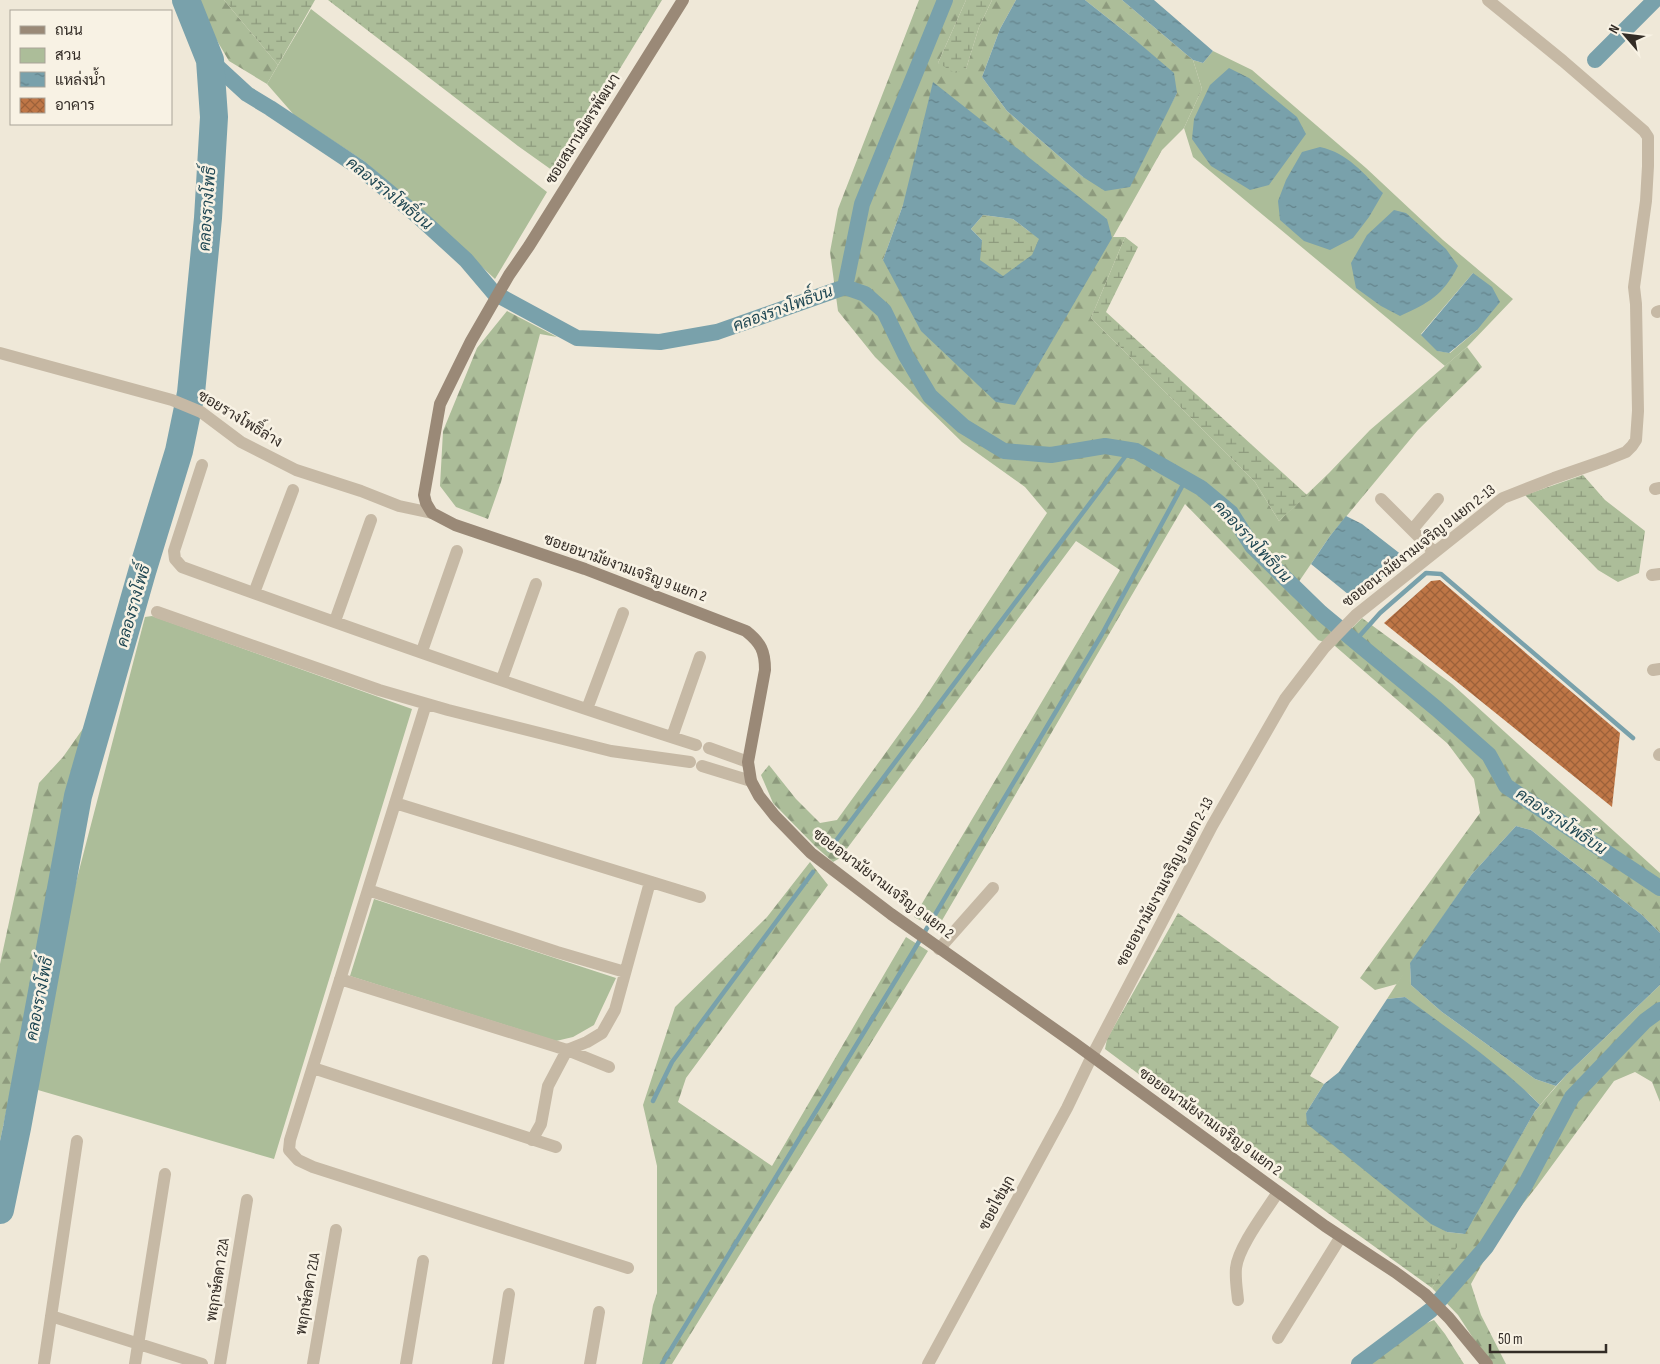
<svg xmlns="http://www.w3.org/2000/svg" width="1660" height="1364" viewBox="0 0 1660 1364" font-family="'Sofia Sans Condensed',Sarabun,sans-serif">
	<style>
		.green { fill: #acbd99; fill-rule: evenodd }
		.forest { fill: url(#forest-firs); fill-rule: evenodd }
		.wetland { fill: url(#wetland-marsh) }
		.water { fill: url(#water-ripples); fill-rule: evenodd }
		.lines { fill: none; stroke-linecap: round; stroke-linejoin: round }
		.stream { stroke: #79a1ab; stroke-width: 4.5 }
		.canal { stroke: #79a1ab; stroke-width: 16 }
		.river { stroke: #79a1ab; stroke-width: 28 }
		.building { fill: url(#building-cross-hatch) }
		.street { stroke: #c6b9a5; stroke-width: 12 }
		.secondary { stroke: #9a8977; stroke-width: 12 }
		.labels { text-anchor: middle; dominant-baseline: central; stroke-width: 5; stroke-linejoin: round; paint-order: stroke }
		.street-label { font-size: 15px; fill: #332c26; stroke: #f8f2e4 }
		.water-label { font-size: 16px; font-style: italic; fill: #1e4652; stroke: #f8f2e4 }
	</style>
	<defs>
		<pattern id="forest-firs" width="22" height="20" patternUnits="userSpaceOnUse" patternTransform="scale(1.25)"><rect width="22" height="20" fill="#acbd99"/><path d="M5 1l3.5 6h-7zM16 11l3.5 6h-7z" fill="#8d9a7d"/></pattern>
		<pattern id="wetland-marsh" width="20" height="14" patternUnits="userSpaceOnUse" patternTransform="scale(1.25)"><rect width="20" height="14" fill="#acbd99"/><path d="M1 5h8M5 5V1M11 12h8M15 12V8" fill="none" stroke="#8d9a7d"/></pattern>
		<pattern id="water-ripples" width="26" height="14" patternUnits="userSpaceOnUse" patternTransform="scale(1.25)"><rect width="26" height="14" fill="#79a1ab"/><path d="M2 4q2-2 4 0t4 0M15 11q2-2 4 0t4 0" fill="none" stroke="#64838b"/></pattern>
		<pattern id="building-cross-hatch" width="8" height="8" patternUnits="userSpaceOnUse" patternTransform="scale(1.25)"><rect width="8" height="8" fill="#bf7646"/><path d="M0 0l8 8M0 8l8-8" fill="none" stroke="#9c613a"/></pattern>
	</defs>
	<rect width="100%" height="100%" fill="#efe8d8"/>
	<path class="green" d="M 311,9 L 547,192 L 495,279 L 420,209 L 364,161 L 295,116 L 267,84 Z
		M 1213,51 L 1252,70 L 1366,168 L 1443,240 L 1513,299 L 1467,347 L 1445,366 L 1193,157 L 1184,128 L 1202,89 L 1193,60 L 1203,63 ZM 1473,273 L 1477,330 L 1450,353 L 1438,351 L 1421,334 Z
		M 152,616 L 412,709 L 274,1159 L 38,1090 L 30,1095 L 75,886 L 145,617 Z
		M 374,899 L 616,978 L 594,1025 L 573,1037 L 556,1041 L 350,976 Z
		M 1410,963 L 1411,985 L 1442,1012 L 1535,1079 L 1556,1086 L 1540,1105 L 1530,1095 L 1405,997 L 1387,999 Z"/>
	<path class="forest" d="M 193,0 L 224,0 L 278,65 L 267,84 L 229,61 Z
		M 919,0 L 966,0 L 938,63 L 966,69 L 979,27 L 992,0 L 1016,0 L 1000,29 L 982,77 L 1007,111 L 1083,177 L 1162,120 L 1177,93 L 1133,38 L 1085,0 L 1122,0 L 1193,60 L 1202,89 L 1184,128 L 1162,150 L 1113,237 L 1125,237 L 1091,318 L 1255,482 L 1279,521 L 1329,473 L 1370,430 L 1467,347 L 1482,367 L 1418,430 L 1330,536 L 1298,583 L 1351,629 L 1362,618 L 1452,684 L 1660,873 L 1660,933 L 1642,915 L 1531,830 L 1516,826 L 1472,874 L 1397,984 L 1375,990 L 1360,978 L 1480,813 L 1474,779 L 1448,744 L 1335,646 L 1318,640 L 1185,504 L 937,929 L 914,917 L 1120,570 L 1076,541 L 840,858 L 833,862 L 815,846 L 773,803 L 761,775 L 769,765 L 796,799 L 820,823 L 837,820 L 918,708 L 1047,513 L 1025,487 L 962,442 L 875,357 L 838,311 L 830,252 L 838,209 ZM 903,205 L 1107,218 L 883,260 Z
		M 507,311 L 557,337 L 540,334 L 501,482 L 488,519 L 456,507 L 440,486 L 443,431 L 477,348 Z
		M 89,720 L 0,1141 L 0,964 L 39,783 L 63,757 Z
		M 810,862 L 828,885 L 686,1078 L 678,1102 L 772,1166 L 906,937 L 928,951 L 672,1364 L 642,1364 L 653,1305 L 657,1293 L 657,1166 L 643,1105 L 675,1007 L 767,917 Z
		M 1660,985 L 1660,1102 L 1652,1082 L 1635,1072 L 1614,1081 L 1537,1186 L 1497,1237 L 1471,1284 L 1481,1315 L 1506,1364 L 1490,1364 L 1458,1315 L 1432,1288 L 1535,1111 L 1567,1074 Z
		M 1434,1320 L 1445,1334 L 1464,1364 L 1366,1364 L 1417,1327 Z"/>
	<path class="wetland" d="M 224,0 L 315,0 L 278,65 Z
		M 328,0 L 662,0 L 556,173 L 518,146 Z
		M 966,0 L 992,0 L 979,27 L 966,69 L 955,73 L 938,63 Z
		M 983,215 L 1013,219 L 1039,239 L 1032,255 L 1003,276 L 980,261 L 982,240 L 971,229 Z
		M 1125,237 L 1138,247 L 1106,312 L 1307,495 L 1279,521 L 1255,482 L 1091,318 Z
		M 1583,475 L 1605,500 L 1645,531 L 1639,573 L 1618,582 L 1598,570 L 1525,495 Z
		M 1178,913 L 1339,1027 L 1310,1076 L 1324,1084 L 1306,1113 L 1447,1232 L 1465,1234 L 1432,1288 L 1242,1151 L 1105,1049 L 1107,1039 Z"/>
	<path class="water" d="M 1016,0 L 1085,0 L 1133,38 L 1174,73 L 1177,93 L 1130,187 L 1105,191 L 1083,177 L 1007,111 L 982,77 L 1000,29 Z
		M 1122,0 L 1154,0 L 1213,51 L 1203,63 L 1193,60 Z
		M 1229,68 L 1249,78 L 1297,117 L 1306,134 L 1269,185 L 1250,190 L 1211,166 L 1192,139 L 1194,119 L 1210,85 Z
		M 933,82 L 1107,219 L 1112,238 L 1015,405 L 996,402 L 921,331 L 883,260 L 903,205 ZM 983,215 L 1013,219 L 1039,239 L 1032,255 L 1003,276 L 980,260 L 982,240 L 971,229 Z
		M 1320,147 C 1348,153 1364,174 1383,193 L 1369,217 L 1353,238 L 1330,250 L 1304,241 L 1280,220 L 1278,201 L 1286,180 L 1302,152 Z
		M 1394,210 L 1406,213 L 1446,249 L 1458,266 C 1443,295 1429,303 1400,316 L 1381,306 L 1356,288 L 1351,263 L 1367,235 Z
		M 1473,273 L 1492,287 L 1500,302 L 1477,330 L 1449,353 L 1437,351 L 1421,335 Z
		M 1346,516 L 1362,524 L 1407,559 L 1354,599 L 1311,564 L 1330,536 Z
		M 1516,826 L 1531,830 L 1642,915 L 1660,933 L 1660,985 L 1567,1074 L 1556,1086 L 1535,1079 L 1442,1012 L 1411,985 L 1410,963 L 1472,874 Z
		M 1405,997 C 1451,1031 1500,1064 1540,1105 L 1535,1111 L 1465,1234 L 1447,1232 L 1431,1224 L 1307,1124 L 1306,1113 L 1324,1084 L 1339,1072 L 1387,999 Z"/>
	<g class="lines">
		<path class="stream" d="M 1355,641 L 1380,613 L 1426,573 L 1441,574 L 1633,738
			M 829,850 L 1130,450
			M 653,1101 L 672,1062 L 813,872
			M 662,1364 L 911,955 L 1102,634 L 1186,479"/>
		<path class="canal" d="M 210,60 L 247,94 L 270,108 L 360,168 L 419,217 L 466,260 L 494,293 L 577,338 L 660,342 L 717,332 L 845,287 L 865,294 L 884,311 L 906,356 L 930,396 L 963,426 L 1004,451 L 1051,455 L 1105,446 L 1136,451 L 1201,488 L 1231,513 L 1252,546 L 1321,613 L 1437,709 L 1489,755 L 1506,786 L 1660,888
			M 1595,60 L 1655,0
			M 845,287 L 862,204 L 945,0
			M 1359,1364 L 1431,1310 L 1486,1247 L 1524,1187 L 1572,1097 L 1645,1021 L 1660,1010"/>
		<path class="river" d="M 0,1210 L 17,1128 L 78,796 L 142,572 L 179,451 L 191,393 L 208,218 L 214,117 L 210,60 L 186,0"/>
	</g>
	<path class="building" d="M 1440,580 L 1620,733 L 1612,807 L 1384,623 L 1431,581 Z"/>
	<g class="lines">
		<path class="street" d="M 1657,312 L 1660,311
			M 0,353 L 172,400 L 201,412 L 241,442 L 296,470 L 361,491 L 399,506 L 432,513
			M 202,465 L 174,551 L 175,559 L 182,567 C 352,629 524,690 696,745
			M 1655,489 L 1660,488
			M 1381,499 L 1434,552
			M 1412,530 L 1438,499
			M 1652,575 L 1660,574
			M 254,593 L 293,490
			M 157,612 L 379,690 L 448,710 L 611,751 L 690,762
			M 335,621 L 371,520
			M 422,651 L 457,551
			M 1653,670 L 1660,669
			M 502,679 L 536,584
			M 426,704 L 290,1140 L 289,1150 L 298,1160 L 313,1167 L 628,1268
			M 587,709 L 623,613
			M 672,737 L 700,657
			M 709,748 L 748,762
			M 1659,755 L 1660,754
			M 702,766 L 751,781
			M 395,803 L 700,897
			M 368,890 L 557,952 L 625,972
			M 939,949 L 993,888
			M 340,979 L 567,1050 L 609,1067
			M 313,1068 L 556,1147
			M 532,1140 L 541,1124 L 548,1086 L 567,1050 L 587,1042 L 602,1033 L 615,1010 L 650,882
			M 1238,1300 C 1237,1290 1235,1279 1236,1268 C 1238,1247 1266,1211 1278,1192
			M 51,1316 L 202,1364
			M 1278,1338 L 1340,1238
			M 44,1364 L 77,1141
			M 135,1364 L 165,1174
			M 220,1364 L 247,1200
			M 313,1364 L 336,1230
			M 406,1364 L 423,1261
			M 498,1364 L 509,1294
			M 590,1364 L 599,1312
			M 928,1364 L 1067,1108 L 1092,1056 L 1212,826 L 1285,699 L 1324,648 L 1356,615 L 1503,498 L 1554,478 L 1606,460 L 1626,452 L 1632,446 L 1636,440 L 1638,411 L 1636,304 L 1634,287 L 1646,201 L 1648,166 L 1648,137 L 1644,131 L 1563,61 L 1488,0"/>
		<path class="secondary" d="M 683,0 L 529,246 L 509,275 L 471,341 L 440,404 L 424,495 L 426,503 L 432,513 L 455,525 L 585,569 L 746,631 C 761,643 765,651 765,670 L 748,762 L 751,781 L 759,796 L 775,816 L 811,853 L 891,914 L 1074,1043 L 1325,1226 L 1395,1272 L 1425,1294 L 1449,1318 L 1487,1364"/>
	</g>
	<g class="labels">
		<g class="street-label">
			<text transform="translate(583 129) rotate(-58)">ซอยสมานมิตรพัฒนา</text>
			<text transform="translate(240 419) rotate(31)">ซอยรางโพธิ์ล่าง</text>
			<text transform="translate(1419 546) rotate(-38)">ซอยอนามัยงามเจริญ 9 แยก 2-13</text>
			<text transform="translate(625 568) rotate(20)">ซอยอนามัยงามเจริญ 9 แยก 2</text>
			<text transform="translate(1165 882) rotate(-62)">ซอยอนามัยงามเจริญ 9 แยก 2-13</text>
			<text transform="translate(883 884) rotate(37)">ซอยอนามัยงามเจริญ 9 แยก 2</text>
			<text transform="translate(1210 1122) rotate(36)">ซอยอนามัยงามเจริญ 9 แยก 2</text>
			<text transform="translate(997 1203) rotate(-62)">ซอยไข่มุก</text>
			<text transform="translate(218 1280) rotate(-81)">พฤกษ์ลดา 22A</text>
			<text transform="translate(308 1294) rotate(-80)">พฤกษ์ลดา 21A</text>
		</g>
		<g class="water-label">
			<text transform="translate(389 194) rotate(39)">คลองรางโพธิ์บน</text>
			<text transform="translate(208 209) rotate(-86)">คลองรางโพธิ์</text>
			<text transform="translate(783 309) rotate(-20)">คลองรางโพธิ์บน</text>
			<text transform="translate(1252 542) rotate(47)">คลองรางโพธิ์บน</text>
			<text transform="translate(134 606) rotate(-74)">คลองรางโพธิ์</text>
			<text transform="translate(1561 822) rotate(34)">คลองรางโพธิ์บน</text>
			<text transform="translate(40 999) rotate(-79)">คลองรางโพธิ์</text>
		</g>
	</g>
	<rect x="10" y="10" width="162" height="115" fill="#f8f2e4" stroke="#a9a398"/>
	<rect x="20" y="26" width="25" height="8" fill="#9a8977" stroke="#a9a398"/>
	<text x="55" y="35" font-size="15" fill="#332c26">ถนน</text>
	<rect x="20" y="48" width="25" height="15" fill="#acbd99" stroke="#a9a398"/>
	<text x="55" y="60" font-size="15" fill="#332c26">สวน</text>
	<rect x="20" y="72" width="25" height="15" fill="url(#water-ripples)" stroke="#a9a398"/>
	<text x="55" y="85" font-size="15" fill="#332c26">แหล่งน้ำ</text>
	<rect x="20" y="98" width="25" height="15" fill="url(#building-cross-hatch)" stroke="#a9a398"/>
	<text x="55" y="110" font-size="15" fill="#332c26">อาคาร</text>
	<g transform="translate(1625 35) rotate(298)" stroke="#f8f2e4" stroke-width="4" paint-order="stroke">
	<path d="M0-4L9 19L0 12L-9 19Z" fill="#332c26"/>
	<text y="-8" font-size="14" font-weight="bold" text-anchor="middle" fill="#332c26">N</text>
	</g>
	<path d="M1490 1344v8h116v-8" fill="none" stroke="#332c26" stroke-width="2.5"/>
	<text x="1498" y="1344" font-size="15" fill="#332c26" stroke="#f8f2e4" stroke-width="4" paint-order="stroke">50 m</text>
</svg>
